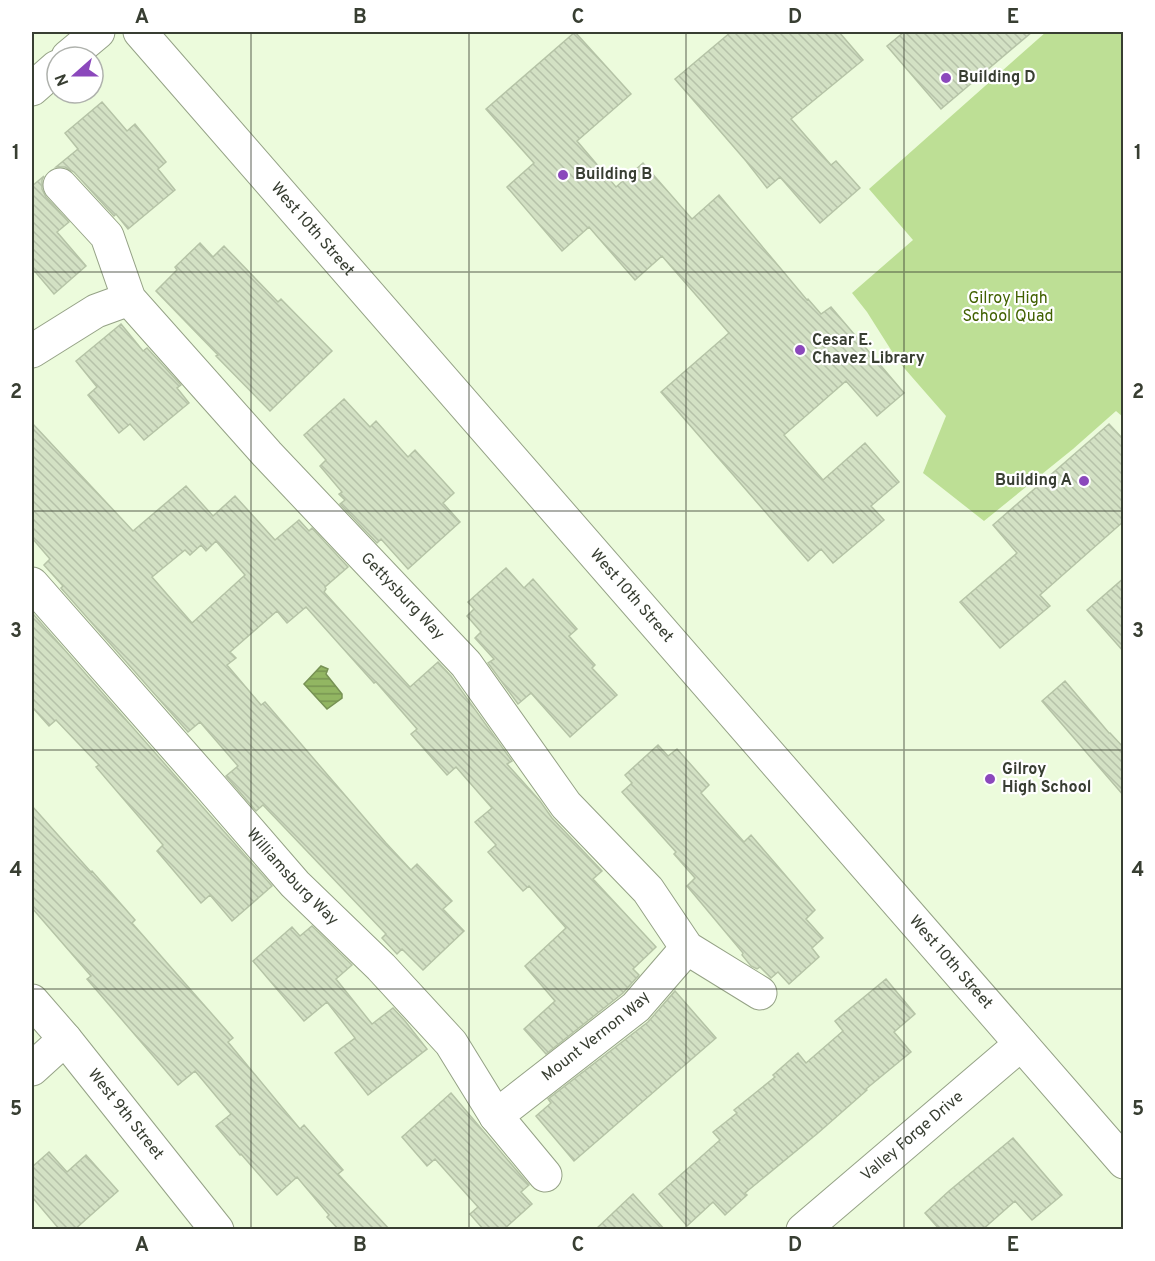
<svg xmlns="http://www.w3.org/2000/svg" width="1155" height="1261" viewBox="0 0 1155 1261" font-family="Overpass,sans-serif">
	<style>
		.green { fill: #bddf95 }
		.water { fill: url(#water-rules); stroke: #779254; stroke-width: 1.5 }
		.building { fill: url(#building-back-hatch); stroke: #b5c3a6; stroke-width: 1.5; fill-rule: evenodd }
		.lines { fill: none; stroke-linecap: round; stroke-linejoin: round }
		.minor-casing { stroke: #95a286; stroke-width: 35 }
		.minor { stroke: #fff; stroke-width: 33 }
		.grid { fill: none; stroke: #383e32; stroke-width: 1.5; stroke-opacity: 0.55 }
		.poi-dot { fill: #8b48bc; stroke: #fff; stroke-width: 2 }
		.labels { text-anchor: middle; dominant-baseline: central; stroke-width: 4.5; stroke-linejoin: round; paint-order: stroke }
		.poi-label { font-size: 16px; font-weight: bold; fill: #383e32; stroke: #fff; text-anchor: start }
		.street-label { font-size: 16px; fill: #383e32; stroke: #fff }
		.park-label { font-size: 16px; fill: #416100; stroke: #fff }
		.neatline { fill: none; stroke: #383e32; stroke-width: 2 }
		.grid-label { font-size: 20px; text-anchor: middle; font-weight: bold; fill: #383e32 }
	</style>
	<defs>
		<pattern id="water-rules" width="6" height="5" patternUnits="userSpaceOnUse" patternTransform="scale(1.5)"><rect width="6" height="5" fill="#92b662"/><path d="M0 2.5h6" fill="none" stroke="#789551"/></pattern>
		<pattern id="building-back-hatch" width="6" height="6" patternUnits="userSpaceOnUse" patternTransform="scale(1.5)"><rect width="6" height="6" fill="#d3e1c4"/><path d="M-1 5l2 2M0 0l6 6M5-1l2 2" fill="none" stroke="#b6c2a9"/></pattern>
	</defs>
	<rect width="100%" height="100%" fill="#ecfbdc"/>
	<path class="green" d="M 1046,32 L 1123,32 L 1123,417 L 1116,411 L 1073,449 L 984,521 L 923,473 L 946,416 L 898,361 L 867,312 L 852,293 L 913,240 L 869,189 Z"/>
	<path class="water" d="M 321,666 L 328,669 L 326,674 L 342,694 L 342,698 L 327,709 L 304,684 Z"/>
	<path class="building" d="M 575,32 L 631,94 L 577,141 L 616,187 L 643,163 L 692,219 L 719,195 L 807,300 L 808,299 L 821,314 L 831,307 L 904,393 L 877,416 L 846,381 L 784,435 L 823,480 L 865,443 L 899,482 L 871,506 L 884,520 L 833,563 L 821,549 L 808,561 L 661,392 L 729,333 L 662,256 L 635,280 L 589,227 L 562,251 L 507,187 L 534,163 L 486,109 Z
		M 731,32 L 839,32 L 863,60 L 791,119 L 831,165 L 836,161 L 860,188 L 820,223 L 780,177 L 767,188 L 746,161 L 675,79 Z
		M 904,32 L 1032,32 L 941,109 L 887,46 Z
		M 102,102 L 127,131 L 135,124 L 166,162 L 158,169 L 175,190 L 128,229 L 116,214 L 114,216 L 74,172 L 65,167 L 56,167 L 78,149 L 65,133 Z
		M 44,176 L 42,180 L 42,189 L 46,197 L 69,222 L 57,232 L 86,266 L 54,294 L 32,268 L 32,186 Z
		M 200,243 L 213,257 L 224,246 L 278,302 L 281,299 L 332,351 L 270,411 L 216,356 L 218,355 L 156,291 L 177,270 L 175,267 Z
		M 121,324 L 143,351 L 147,348 L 181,385 L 177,388 L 189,403 L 144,440 L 130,424 L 119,433 L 88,395 L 97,387 L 76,361 Z
		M 344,399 L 370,427 L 376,421 L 408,457 L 415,450 L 454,493 L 443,503 L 460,522 L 408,569 L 381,539 L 377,543 L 340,504 L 345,500 L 339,494 L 342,492 L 320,466 L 326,460 L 304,435 Z
		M 32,423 L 133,531 L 186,486 L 213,516 L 235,496 L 275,540 L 299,520 L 309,531 L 312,528 L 348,567 L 325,587 L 326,589 L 324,592 L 410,687 L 438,662 L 451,676 L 512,761 L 507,764 L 540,801 L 552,818 L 602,871 L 593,879 L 656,947 L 633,969 L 639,975 L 623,993 L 546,1054 L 524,1029 L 555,1001 L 525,966 L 566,928 L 529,886 L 523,891 L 488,852 L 496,845 L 475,822 L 492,808 L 456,767 L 447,775 L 411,734 L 417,729 L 376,682 L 374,683 L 306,607 L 287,623 L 277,611 L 230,652 L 236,658 L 227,665 L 261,705 L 265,702 L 386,843 L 411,870 L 417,864 L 452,901 L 443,909 L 464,931 L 423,970 L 402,949 L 397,954 L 382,938 L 386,934 L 263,805 L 256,811 L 226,776 L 238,766 L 200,722 L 188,732 L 61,588 L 63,586 L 44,565 L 50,559 L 32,538 ZM 216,541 L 245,575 L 192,623 L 152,577 L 185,550 L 190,555 L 201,545 L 206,551 Z
		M 1109,424 L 1124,440 L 1124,521 L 1040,595 L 1050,606 L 1000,648 L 960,602 L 1017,553 L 993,525 Z
		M 506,568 L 524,588 L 533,579 L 577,629 L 569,636 L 595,665 L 592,668 L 617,695 L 570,737 L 531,693 L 518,704 L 488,663 L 494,659 L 475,638 L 481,632 L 467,616 L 474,609 L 468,602 Z
		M 1124,578 L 1124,652 L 1087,610 Z
		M 34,615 L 272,886 L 232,921 L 210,895 L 201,903 L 157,851 L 163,845 L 96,767 L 99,765 L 56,720 L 49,726 L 32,707 L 32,617 Z
		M 1065,681 L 1109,733 L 1110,733 L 1124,748 L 1124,796 L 1042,701 Z
		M 658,745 L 668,756 L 677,749 L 709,785 L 701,793 L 744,842 L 751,835 L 815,910 L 806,919 L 823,938 L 812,948 L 819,957 L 789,984 L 778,972 L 771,978 L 760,967 L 757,969 L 751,966 L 742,955 L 743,953 L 687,886 L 695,878 L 674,854 L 676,852 L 622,792 L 632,783 L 625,775 Z
		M 32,806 L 91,872 L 92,871 L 135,920 L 132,923 L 233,1038 L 228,1042 L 300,1129 L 304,1125 L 343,1170 L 338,1174 L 390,1230 L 339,1230 L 327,1217 L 329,1215 L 297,1177 L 277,1195 L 241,1154 L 240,1155 L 216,1126 L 231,1114 L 195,1071 L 178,1085 L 87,979 L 91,976 L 32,908 Z
		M 312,926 L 352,965 L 336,979 L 372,1024 L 393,1008 L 405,1021 L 427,1049 L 368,1095 L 335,1053 L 355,1038 L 327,1002 L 304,1021 L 253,961 L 292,927 L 300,936 Z
		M 886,979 L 915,1014 L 894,1032 L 911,1052 L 866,1089 L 867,1090 L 818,1133 L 745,1193 L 747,1195 L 725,1215 L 713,1202 L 687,1226 L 659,1194 L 720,1140 L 713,1132 L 737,1113 L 734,1110 L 775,1077 L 773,1075 L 798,1053 L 806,1063 L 843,1031 L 835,1021 Z
		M 675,991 L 716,1038 L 574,1161 L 536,1116 L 551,1103 L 548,1099 L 648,1022 Z
		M 451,1093 L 529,1185 L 521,1192 L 532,1204 L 503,1230 L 484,1230 L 470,1214 L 478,1207 L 435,1159 L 427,1166 L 402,1137 Z
		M 1013,1138 L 1062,1195 L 1032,1220 L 1015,1201 L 982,1230 L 940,1230 L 925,1213 L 949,1191 Z
		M 49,1152 L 67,1172 L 86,1155 L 118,1191 L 74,1230 L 60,1230 L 32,1197 L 32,1167 Z
		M 633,1194 L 665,1230 L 595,1230 Z"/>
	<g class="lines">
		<g class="minor-casing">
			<g id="minor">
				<path id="s1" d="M 140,32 L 1124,1162"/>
				<path d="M 68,57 L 98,32"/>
				<path d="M 32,89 L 57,67"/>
				<path id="s2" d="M 60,185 L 107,236 L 129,299 L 267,454 L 466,664 L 566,805 L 648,890 L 687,948 L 760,993"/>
				<path d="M 32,351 L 96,311 L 129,299"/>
				<path id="s3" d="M 32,584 L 210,786 L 295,884 L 381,967 L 451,1043 L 496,1116 L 545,1175"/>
				<path id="s4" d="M 32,1001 L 65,1039 L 217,1230"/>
				<path d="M 32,1069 L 65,1039"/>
				<path id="s5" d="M 496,1116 L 636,1007 L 687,948"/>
				<path id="s6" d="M 803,1230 L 1021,1044"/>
			</g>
		</g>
		<use href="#minor" class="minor"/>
	</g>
	<path class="grid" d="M 251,32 L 251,1230M 469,32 L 469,1230M 686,32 L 686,1230M 904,32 L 904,1230M 32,272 L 1124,272M 32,511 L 1124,511M 32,750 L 1124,750M 32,989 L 1124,989"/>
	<g class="poi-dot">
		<circle cx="946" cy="78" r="6"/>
		<circle cx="563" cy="175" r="6"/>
		<circle cx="800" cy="350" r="6"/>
		<circle cx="1084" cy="481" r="6"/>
		<circle cx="990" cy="779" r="6"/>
	</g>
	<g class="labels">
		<g class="poi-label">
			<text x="958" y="78">Building D</text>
			<text x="575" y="175">Building B</text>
			<text x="812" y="341">Cesar E.<tspan x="812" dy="18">Chavez Library</tspan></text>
			<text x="1072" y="481" text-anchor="end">Building A</text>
			<text x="1002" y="770">Gilroy<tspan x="1002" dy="18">High School</tspan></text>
		</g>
		<g class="street-label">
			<text stroke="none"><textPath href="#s1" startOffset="262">West 10th Street</textPath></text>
			<text stroke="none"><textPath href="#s2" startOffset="540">Gettysburg Way</textPath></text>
			<text stroke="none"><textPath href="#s1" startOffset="748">West 10th Street</textPath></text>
			<text stroke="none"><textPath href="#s3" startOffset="392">Williamsburg Way</textPath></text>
			<text stroke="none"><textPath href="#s1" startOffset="1234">West 10th Street</textPath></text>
			<text stroke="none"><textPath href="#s5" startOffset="128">Mount Vernon Way</textPath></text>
			<text stroke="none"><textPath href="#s4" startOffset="147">West 9th Street</textPath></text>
			<text stroke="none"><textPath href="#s6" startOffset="144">Valley Forge Drive</textPath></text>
		</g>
		<g class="park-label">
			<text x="1008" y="299">Gilroy High<tspan x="1008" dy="18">School Quad</tspan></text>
		</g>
	</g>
	<rect width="1155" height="1261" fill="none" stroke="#ffffff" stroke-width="66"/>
	<g transform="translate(75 75) rotate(249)"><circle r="28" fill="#ffffff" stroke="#afb2ad" stroke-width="1.5"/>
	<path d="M0-4.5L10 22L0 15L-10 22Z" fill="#8b48bc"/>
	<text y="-9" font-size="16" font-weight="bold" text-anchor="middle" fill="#383e32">N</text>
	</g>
	<rect x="33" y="33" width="1089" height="1195" class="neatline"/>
	<g class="grid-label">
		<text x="142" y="23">A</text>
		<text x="360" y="23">B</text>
		<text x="578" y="23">C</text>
		<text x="795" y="23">D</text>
		<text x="1013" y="23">E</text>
		<text x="16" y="159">1</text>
		<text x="1138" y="159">1</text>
		<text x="16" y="398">2</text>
		<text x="1138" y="398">2</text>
		<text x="16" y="637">3</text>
		<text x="1138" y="637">3</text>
		<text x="16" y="876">4</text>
		<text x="1138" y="876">4</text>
		<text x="16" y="1115">5</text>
		<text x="1138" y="1115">5</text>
		<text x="142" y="1251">A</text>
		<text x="360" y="1251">B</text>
		<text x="578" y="1251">C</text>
		<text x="795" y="1251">D</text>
		<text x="1013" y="1251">E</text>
	</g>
</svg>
